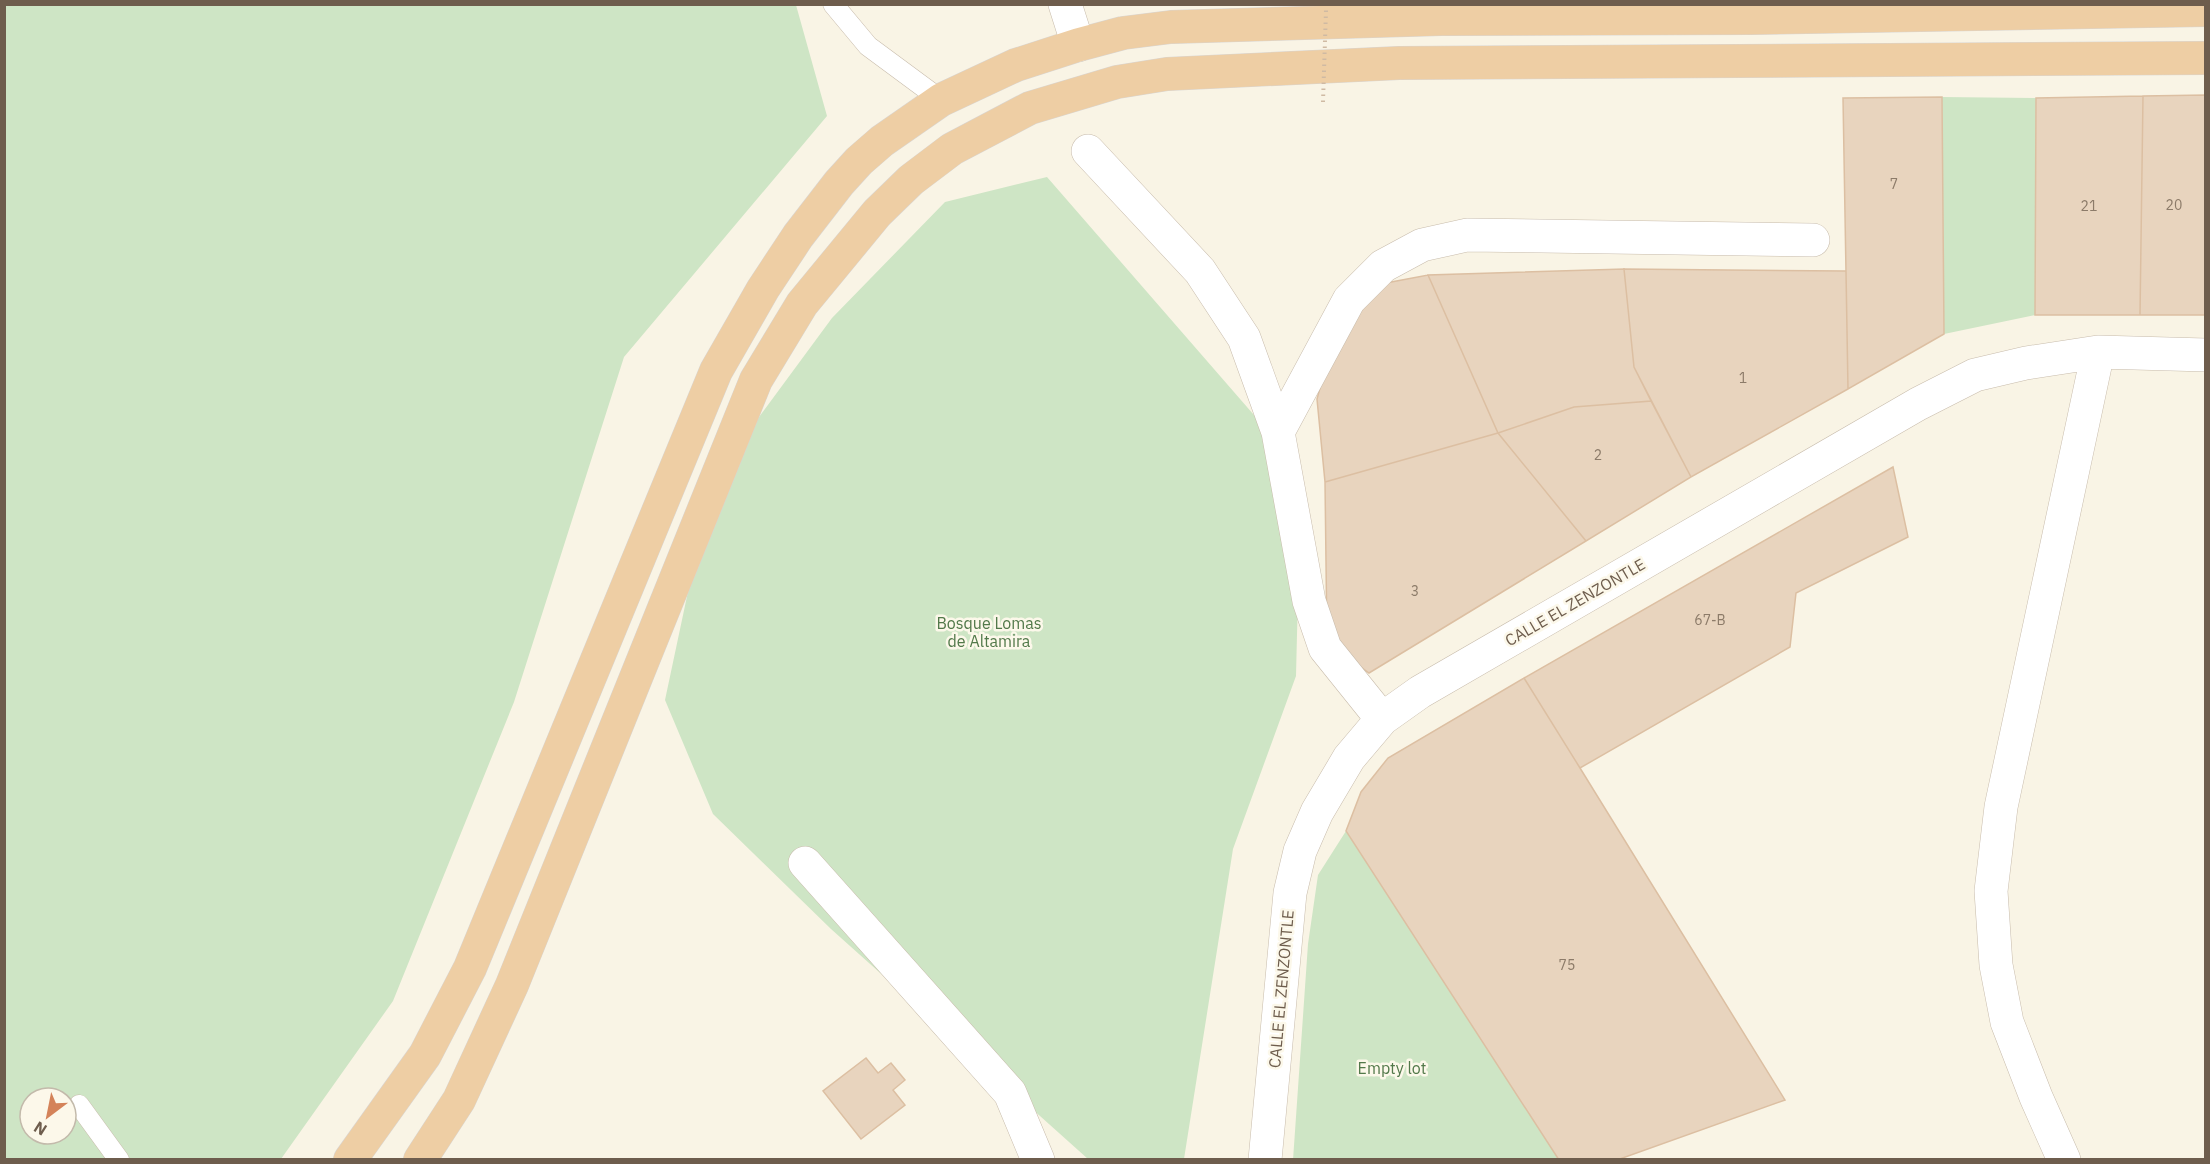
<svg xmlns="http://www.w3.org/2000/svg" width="2210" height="1164" viewBox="0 0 2210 1164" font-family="'IBM Plex Sans',sans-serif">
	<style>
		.green { fill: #cee5c5; fill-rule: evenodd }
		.building { fill: #e8d4be; stroke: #dcbfa2; stroke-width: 1.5 }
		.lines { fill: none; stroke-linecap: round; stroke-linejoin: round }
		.service-casing { stroke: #c8bcac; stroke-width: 21 }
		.minor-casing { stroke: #c8bcac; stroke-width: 34 }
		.trunk-casing { stroke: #d9d5d1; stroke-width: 34 }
		.service { stroke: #fff; stroke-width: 20 }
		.minor { stroke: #fff; stroke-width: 33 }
		.trunk { stroke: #eecea4; stroke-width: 33 }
		.path-bridge { stroke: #cfbaa3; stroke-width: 4; stroke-dasharray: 1.5 4.5; stroke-linecap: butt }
		.labels { text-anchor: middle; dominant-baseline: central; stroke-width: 5; stroke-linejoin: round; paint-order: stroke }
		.number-label { font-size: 14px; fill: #8c7b69 }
		.street-label { font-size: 16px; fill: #6e5d4d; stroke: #fcf8ea }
		.park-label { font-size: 16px; fill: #52794a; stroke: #fcf8ea }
	</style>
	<rect width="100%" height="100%" fill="#f9f4e5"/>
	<path class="green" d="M 5,5 L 796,5 L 827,116 L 624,357 L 514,702 L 393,1001 L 281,1159 L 5,1160 ZM 30,1098 L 66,1098 L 66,1134 L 30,1134 Z
		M 1942,97 L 2036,98 L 2035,315 L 1944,334 Z
		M 1047,177 L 1301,469 L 1296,676 L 1233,849 L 1184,1159 L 1088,1159 L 831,929 L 713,814 L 665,700 L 700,535 L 748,432 L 832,318 L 945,202 Z
		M 1346,831 L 1559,1159 L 1293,1160 L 1308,944 L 1318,875 Z"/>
	<path class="building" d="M 2206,95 L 2206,315 L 2140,315 L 2143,96 Z
		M 2143,96 L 2140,315 L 2035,315 L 2036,98 Z
		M 1942,97 L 1944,334 L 1848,389 L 1843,98 Z
		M 1624,269 L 1846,271 L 1848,389 L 1691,477 L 1634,367 Z
		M 1624,269 L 1634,367 L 1651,401 L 1574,407 L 1498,433 L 1428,275 Z
		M 1428,275 L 1498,433 L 1325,482 L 1317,399 L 1330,351 L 1353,309 L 1386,283 Z
		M 1651,401 L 1691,477 L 1586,541 L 1498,433 L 1574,407 Z
		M 1498,433 L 1586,541 L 1369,673 L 1327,642 L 1325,482 Z
		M 1893,467 L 1908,537 L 1796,593 L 1790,647 L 1580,768 L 1524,678 Z
		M 1524,678 L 1580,768 L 1785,1100 L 1617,1160 L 1559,1160 L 1346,831 L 1361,792 L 1388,758 Z
		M 866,1058 L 878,1073 L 891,1063 L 905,1080 L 893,1090 L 905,1105 L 861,1139 L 823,1091 Z"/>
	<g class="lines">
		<g class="service-casing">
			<path id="service" d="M 833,4 L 868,46 L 941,100
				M 79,1105 L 119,1160"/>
		</g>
		<g class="minor-casing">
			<path id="minor" d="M 1065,4 L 1078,45
				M 1088,151 L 1200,271 L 1244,338 L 1278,432 L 1309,601 L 1325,648 L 1382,719
				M 1278,432 L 1349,300 L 1383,266 L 1422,245 L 1467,235 L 1813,240
				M 805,863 L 1010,1093 L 1038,1160
				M 1265,1160 L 1290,893 L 1300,851 L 1317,812 L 1349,758 L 1382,719 L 1420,692 L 1918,404 L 1975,375 L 2026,363 L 2098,352 L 2206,355
				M 2064,1160 L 2036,1097 L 2007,1022 L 1996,965 L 1991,891 L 2001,807 L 2098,352"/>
		</g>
		<g class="trunk-casing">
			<path id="trunk" d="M 350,1160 L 425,1055 L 470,968 L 716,371 L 763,289 L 798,236 L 839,183 L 859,161 L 882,141 L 941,100 L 1016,65 L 1078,45 L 1123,33 L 1171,27 L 1441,19 L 1750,18 L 2206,10
				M 420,1160 L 459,1100 L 512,985 L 756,380 L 802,304 L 877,213 L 911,180 L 952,149 L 1030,108 L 1117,82 L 1167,74 L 1399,63 L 2206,58"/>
		</g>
		<use href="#service" class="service"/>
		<use href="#minor" class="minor"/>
		<use href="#trunk" class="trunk"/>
		<path class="path-bridge" d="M 1323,102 L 1326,10"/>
	</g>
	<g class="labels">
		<g class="number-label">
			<text x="1894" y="184">7</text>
			<text x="2174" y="205">20</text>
			<text x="2089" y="206">21</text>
			<text x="1743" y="378">1</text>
			<text x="1598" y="455">2</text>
			<text x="1415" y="591">3</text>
			<text x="1710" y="620">67-B</text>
			<text x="1567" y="965">75</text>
		</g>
		<g class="street-label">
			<text transform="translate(1575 602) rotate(-30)">CALLE EL ZENZONTLE</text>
			<text transform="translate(1281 989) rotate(-85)">CALLE EL ZENZONTLE</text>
		</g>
		<g class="park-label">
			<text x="989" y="623">Bosque Lomas<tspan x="989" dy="18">de Altamira</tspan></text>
			<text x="1392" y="1068">Empty lot</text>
		</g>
	</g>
	<rect width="2210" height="1164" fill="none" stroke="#6e5d4d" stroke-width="12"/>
	<g transform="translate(48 1116) rotate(212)"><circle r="28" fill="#fcf8ea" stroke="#c3baab" stroke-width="1.5"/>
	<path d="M0-4.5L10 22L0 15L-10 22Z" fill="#d48359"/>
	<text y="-9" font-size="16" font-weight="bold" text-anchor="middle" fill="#6e5d4d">N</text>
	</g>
</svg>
